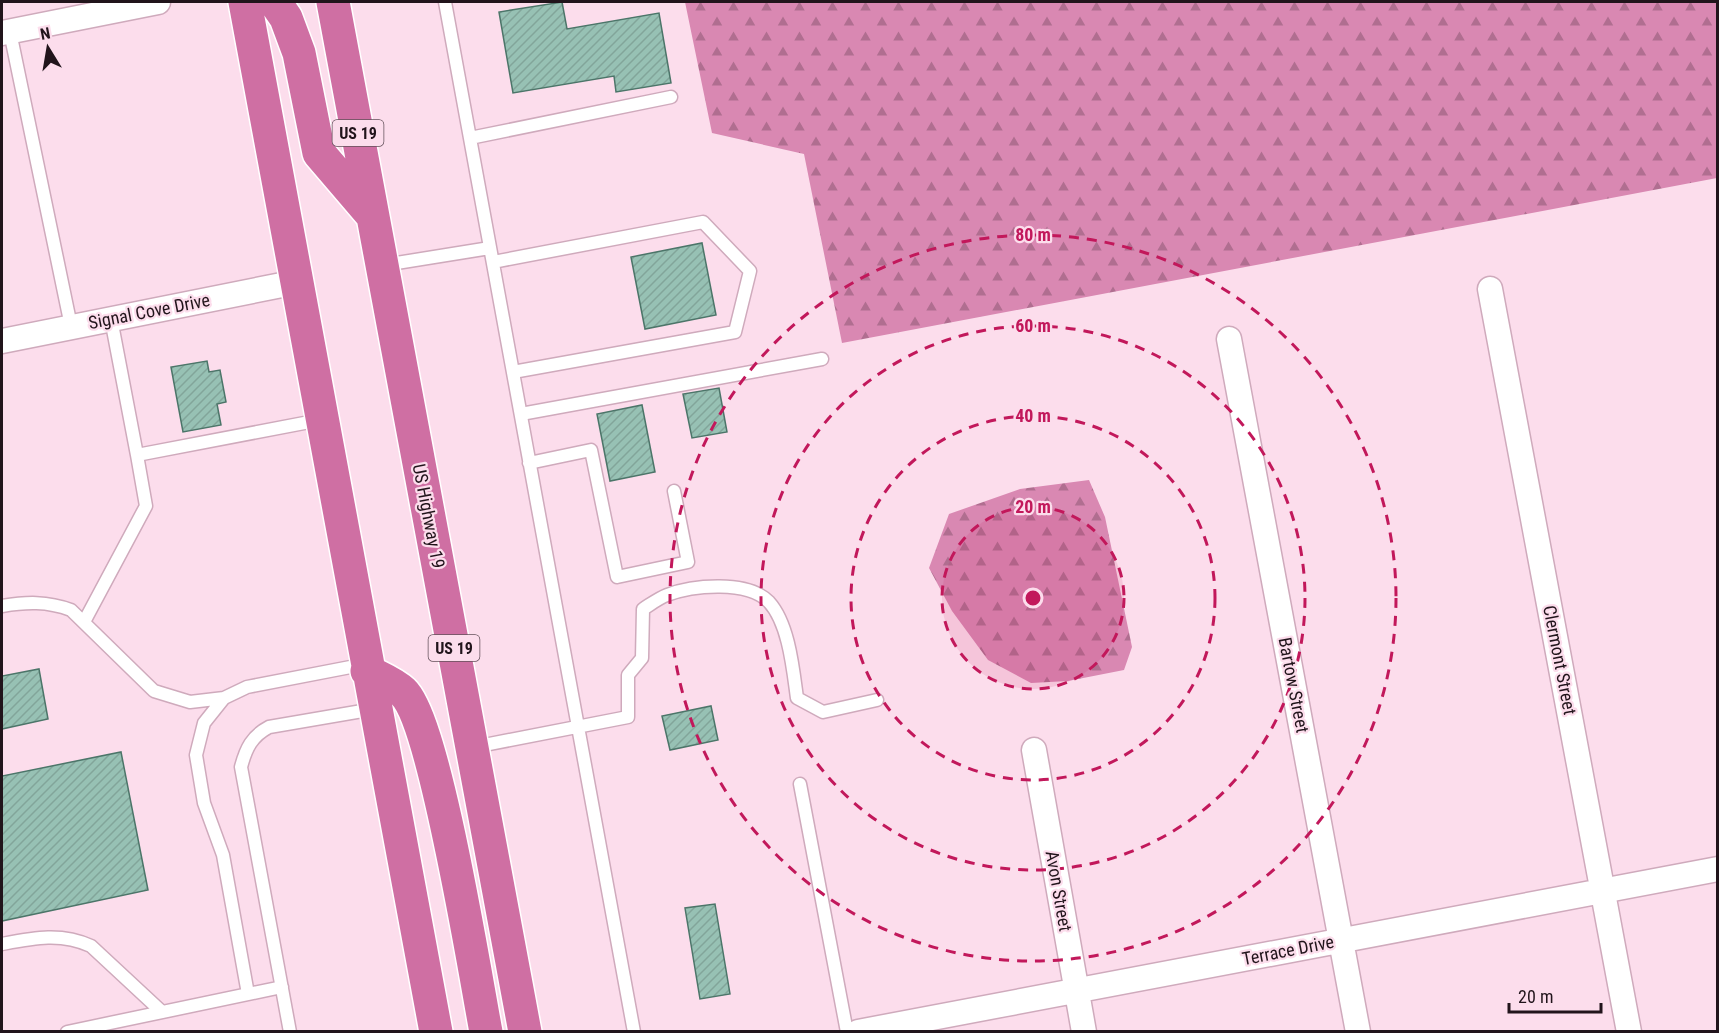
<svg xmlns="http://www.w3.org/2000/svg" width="1719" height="1033" viewBox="0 0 1719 1033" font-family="'Roboto Condensed',sans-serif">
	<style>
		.forest { fill: url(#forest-firs) }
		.building { fill: url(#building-hatch); stroke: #4c7569; stroke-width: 1.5 }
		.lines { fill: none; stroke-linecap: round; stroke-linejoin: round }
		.lane-casing { stroke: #cfaabc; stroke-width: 15 }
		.street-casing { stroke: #cfaabc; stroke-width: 27 }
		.highway-casing { stroke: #fff; stroke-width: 36 }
		.lane { stroke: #fff; stroke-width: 12 }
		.street { stroke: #fff; stroke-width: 24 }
		.highway { stroke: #cf6fa3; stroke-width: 33 }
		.ring { fill: none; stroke: #c2185b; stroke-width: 3; stroke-dasharray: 10 8 }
		.labels { text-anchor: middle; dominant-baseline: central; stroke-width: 4.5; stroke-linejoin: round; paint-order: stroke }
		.shield { fill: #fcddec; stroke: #63505a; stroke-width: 1.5 }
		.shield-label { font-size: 16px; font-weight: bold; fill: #21141b }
		.street-label { font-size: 18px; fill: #21141b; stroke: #fcddec }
		.centre { fill: #c2185b; stroke: #fcddec; stroke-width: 3 }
		.ring-label { font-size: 18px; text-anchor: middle; font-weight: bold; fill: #c2185b; stroke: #fcddec; stroke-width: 4.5; stroke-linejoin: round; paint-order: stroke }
	</style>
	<defs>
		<pattern id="forest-firs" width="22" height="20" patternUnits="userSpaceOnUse" patternTransform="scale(1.5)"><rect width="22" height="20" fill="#d988b2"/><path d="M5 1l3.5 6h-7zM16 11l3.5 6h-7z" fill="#b06e90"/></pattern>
		<pattern id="building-hatch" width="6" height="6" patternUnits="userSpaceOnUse" patternTransform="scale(1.5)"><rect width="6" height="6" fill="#97c1b4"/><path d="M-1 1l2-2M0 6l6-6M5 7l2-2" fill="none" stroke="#82a59a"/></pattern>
	</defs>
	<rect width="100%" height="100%" fill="#fcddec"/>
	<path class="forest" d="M 685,2 L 1717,2 L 1717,178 L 842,343 L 804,154 L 712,133 Z
		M 1089,480 L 1105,517 L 1132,647 L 1124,670 L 1068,681 L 1031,683 L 988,660 L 952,611 L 929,568 L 949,514 L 1020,489 Z"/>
	<path class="building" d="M 562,2 L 567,29 L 659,13 L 671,83 L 616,92 L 614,76 L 513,93 L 499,12 Z
		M 702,243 L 716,315 L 645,329 L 631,257 Z
		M 207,361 L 209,372 L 220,370 L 226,402 L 217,404 L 221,425 L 183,432 L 171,367 Z
		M 719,388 L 727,432 L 692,438 L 683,394 Z
		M 642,405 L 655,472 L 610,481 L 597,414 Z
		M 39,669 L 48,719 L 2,729 L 2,676 Z
		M 711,706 L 718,740 L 670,750 L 662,716 Z
		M 121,752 L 148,890 L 2,921 L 2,776 Z
		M 715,904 L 730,994 L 700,999 L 685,908 Z"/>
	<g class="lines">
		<g class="lane-casing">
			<path id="lane" d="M 445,2 L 634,1032
				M 10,32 L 71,326
				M 470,138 L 671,97
				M 493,262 L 703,222 L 750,271 L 735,332 L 513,372
				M 384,265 L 490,248
				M 111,319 L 137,455 L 320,420
				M 521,414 L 822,359
				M 529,463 L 591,450 L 617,577 L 688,562 L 674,491
				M 2,606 C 26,602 47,601 71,610 L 154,691 L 190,702 L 224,698
				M 84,622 L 146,506 L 137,455
				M 474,747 L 628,717 L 628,675 L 642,658 L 643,609 C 651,604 659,598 667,595 C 693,585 748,580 769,602 C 789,624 793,669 797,698 L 823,712 L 877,700
				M 800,784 L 847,1032
				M 2,944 C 33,938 61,932 91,946 L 162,1012
				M 248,994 L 223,855 L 204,803 L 196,755 L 204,723 L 224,698 L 247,687 L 366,664
				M 67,1032 L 282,987
				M 290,1032 L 241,767 C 246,748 252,736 269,727 L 374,709"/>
		</g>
		<g class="street-casing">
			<path id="street" d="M 2,33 L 158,2
				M 1490,289 L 1629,1032
				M 1229,339 L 1358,1032
				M 2,341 L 297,282
				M 1034,750 L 1084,1032
				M 858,1032 L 1718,869"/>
		</g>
		<g class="highway-casing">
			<path id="highway" d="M 245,2 L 436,1032
				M 275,2 L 286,18 L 299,53 L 319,153 L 372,215
				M 333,2 L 525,1032
				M 367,671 C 378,677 394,683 403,692 C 435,722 475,974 486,1032"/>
		</g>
		<use href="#lane" class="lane"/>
		<use href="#street" class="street"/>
		<use href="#highway" class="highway"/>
	</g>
	<circle cx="1033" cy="598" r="91" fill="#c2185b" fill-opacity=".12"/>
	<g class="ring">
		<circle cx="1033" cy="598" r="91"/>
		<circle cx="1033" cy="598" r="182"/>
		<circle cx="1033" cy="598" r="272"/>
		<circle cx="1033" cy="598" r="363"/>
	</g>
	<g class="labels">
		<g class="shield">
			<rect x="332.5" y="120" width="51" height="26" rx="4.5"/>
			<rect x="428.5" y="635" width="51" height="26" rx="4.5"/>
		</g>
		<g class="shield-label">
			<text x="358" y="133">US 19</text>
			<text x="454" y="648">US 19</text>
		</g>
		<g class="street-label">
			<text transform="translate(149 311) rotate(-11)">Signal Cove Drive</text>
			<text transform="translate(429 516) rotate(79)">US Highway 19</text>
			<text transform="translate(1560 660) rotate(79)">Clermont Street</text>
			<text transform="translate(1294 685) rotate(79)">Bartow Street</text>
			<text transform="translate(1059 891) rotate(80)">Avon Street</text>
			<text transform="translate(1288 950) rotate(-11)">Terrace Drive</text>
		</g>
	</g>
	<circle cx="1033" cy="598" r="9" class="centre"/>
	<g class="ring-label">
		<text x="1033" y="241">80 m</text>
		<text x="1033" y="332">60 m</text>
		<text x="1033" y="422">40 m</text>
		<text x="1033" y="513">20 m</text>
	</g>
	<rect width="1719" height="1033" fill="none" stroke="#21141b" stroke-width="6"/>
	<g transform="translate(48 48) rotate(349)" stroke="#fcddec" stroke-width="4.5" paint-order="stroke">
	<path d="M0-4.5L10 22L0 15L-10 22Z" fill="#21141b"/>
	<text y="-9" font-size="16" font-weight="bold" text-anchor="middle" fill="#21141b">N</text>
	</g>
	<path d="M1509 1003v9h92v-9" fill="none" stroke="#21141b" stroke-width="3"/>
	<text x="1518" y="1003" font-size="18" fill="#21141b" stroke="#fcddec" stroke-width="4.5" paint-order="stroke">20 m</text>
</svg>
